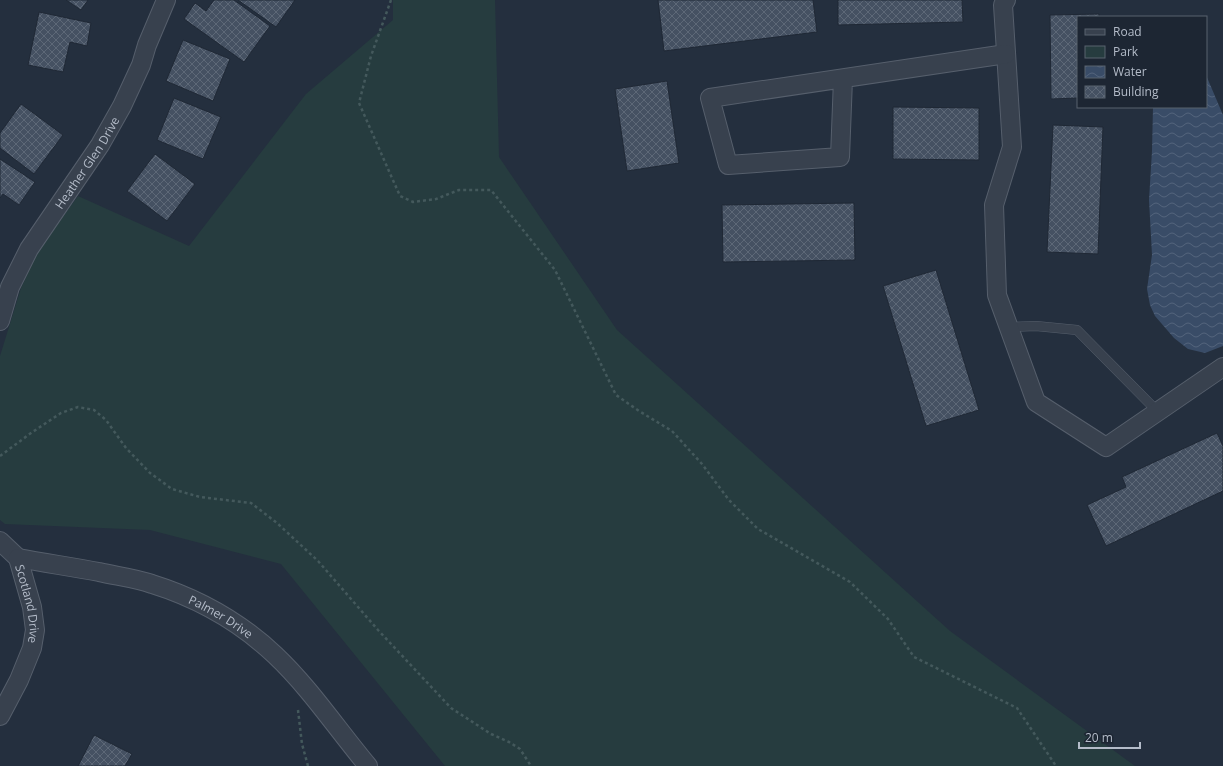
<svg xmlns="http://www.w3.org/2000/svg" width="1223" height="766" viewBox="0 0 1223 766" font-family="'Open Sans',sans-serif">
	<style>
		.green { fill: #263c3f }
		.water { fill: url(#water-waves) }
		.building { fill: url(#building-cross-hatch); stroke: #1f2835 }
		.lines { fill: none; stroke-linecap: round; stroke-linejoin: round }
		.service-casing { stroke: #565f6c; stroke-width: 10 }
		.minor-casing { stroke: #565f6c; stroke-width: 20 }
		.path { stroke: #44595c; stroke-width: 2.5; stroke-dasharray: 3 3; stroke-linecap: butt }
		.service { stroke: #38414e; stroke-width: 9 }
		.minor { stroke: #38414e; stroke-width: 18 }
		.labels { text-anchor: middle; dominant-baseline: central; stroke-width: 3.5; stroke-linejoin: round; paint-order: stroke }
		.street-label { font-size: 12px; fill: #b4bcc9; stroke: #1d2633 }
	</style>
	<defs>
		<pattern id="water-waves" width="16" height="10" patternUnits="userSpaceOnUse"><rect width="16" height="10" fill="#394c67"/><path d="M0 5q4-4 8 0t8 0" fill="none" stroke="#53647b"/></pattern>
		<pattern id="building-cross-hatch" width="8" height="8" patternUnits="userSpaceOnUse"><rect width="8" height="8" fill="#455162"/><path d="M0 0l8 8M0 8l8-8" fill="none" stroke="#5d6877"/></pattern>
	</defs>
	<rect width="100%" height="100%" fill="#242f3e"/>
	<path class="green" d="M 393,0 L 495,0 L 499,157 L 617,330 L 950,631 L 1135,766 L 445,766 L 281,564 L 150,530 L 5,524 L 0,520 L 0,356 L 21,288 L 38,251 L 78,196 L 189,246 L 306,94 L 393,20 Z"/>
	<path class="water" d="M 1206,75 L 1223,115 L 1223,346 L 1205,353 L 1188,349 L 1174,338 L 1155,316 L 1150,305 L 1147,289 L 1152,255 L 1149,200 L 1152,151 L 1153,107 L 1206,107 Z"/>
	<path class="building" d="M 66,0 L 88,0 L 81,10 Z
		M 214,0 L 234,0 L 270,26 L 244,62 L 184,19 L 195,3 L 206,11 Z
		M 238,0 L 295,0 L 276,27 Z
		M 658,0 L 813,0 L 817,32 L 664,51 Z
		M 838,0 L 962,0 L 963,22 L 838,25 Z
		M 39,12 L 91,23 L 87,46 L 70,42 L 63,72 L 28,65 Z
		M 1099,14 L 1099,17 L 1078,17 L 1078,98 L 1051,99 L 1050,15 Z
		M 183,40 L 230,59 L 213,101 L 166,81 Z
		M 667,81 L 679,163 L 627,171 L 615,89 Z
		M 174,98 L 221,117 L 203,159 L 157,140 Z
		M 21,104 L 63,135 L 34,174 L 0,148 L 0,133 Z
		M 893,107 L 979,108 L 979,160 L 893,159 Z
		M 1053,125 L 1103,127 L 1098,254 L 1047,252 Z
		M 155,154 L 195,184 L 167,221 L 127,191 Z
		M 0,159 L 35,182 L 19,205 L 3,194 L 0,198 Z
		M 854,203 L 855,260 L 723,262 L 722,205 Z
		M 936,270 L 979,410 L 926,426 L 883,286 Z
		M 1217,433 L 1223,446 L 1223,491 L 1106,546 L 1087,505 L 1126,487 L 1122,477 Z
		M 94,735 L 132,754 L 125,766 L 78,766 Z"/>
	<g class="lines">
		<g class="service-casing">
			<path id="service" d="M 1009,327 L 1036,326 L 1077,330 L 1158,412"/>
		</g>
		<g class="minor-casing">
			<g id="minor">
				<path d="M 1006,0 L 1003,5 L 1012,147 L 994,205 L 997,295 L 1036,402 L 1106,447 L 1223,367"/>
				<path d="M 843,79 L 840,157 L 728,165 L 710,98 L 1006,54"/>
				<path id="s1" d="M 0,321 L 10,287 L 29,249 L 100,145 L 122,106 L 141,65 L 147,45 L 166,0"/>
				<path id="s2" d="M 0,541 L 18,558 L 32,607 L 35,630 L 32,648 L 19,680 L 0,716"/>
				<path id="s3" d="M 18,558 C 45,563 72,567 99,572 C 116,576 135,578 152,584 C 197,598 240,622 275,655 C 310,688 337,729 368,766"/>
			</g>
		</g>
		<path class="path" d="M 391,0 L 371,56 L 359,103 L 400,196 L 413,202 L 436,199 L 459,190 L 491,190 L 555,270 L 616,395 L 639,411 L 672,431 L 702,464 L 729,500 L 758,529 L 850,582 L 888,619 L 914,657 L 1017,708 L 1056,766
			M 0,456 L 31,433 L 61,413 L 78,407 L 94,410 L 106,420 L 126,448 L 150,473 L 172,489 L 200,497 L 251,503 L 277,523 L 318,561 L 378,630 L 451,708 L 491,734 L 509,742 L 520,749 L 531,766
			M 298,710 L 302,744 L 308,766"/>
		<use href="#service" class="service"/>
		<use href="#minor" class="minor"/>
	</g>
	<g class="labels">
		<g class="street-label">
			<text stroke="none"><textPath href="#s1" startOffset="182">Heather Glen Drive</textPath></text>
			<text stroke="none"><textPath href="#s2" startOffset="72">Scotland Drive</textPath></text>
			<text stroke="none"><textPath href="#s3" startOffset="213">Palmer Drive</textPath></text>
		</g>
	</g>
	<rect x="1077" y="16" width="130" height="92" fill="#1d2633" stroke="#59626f"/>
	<rect x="1085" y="29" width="20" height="6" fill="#38414e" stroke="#59626f"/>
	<text x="1113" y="36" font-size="12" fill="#b4bcc9">Road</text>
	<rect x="1085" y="46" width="20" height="12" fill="#263c3f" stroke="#59626f"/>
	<text x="1113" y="56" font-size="12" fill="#b4bcc9">Park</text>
	<rect x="1085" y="66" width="20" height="12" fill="url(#water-waves)" stroke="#59626f"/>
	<text x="1113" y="76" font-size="12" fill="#b4bcc9">Water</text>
	<rect x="1085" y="86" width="20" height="12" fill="url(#building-cross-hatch)" stroke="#59626f"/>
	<text x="1113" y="96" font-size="12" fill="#b4bcc9">Building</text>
	<path d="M1079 742v6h61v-6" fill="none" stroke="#b4bcc9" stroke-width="2"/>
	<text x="1085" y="742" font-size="12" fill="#b4bcc9" stroke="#1d2633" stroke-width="3" paint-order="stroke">20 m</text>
</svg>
